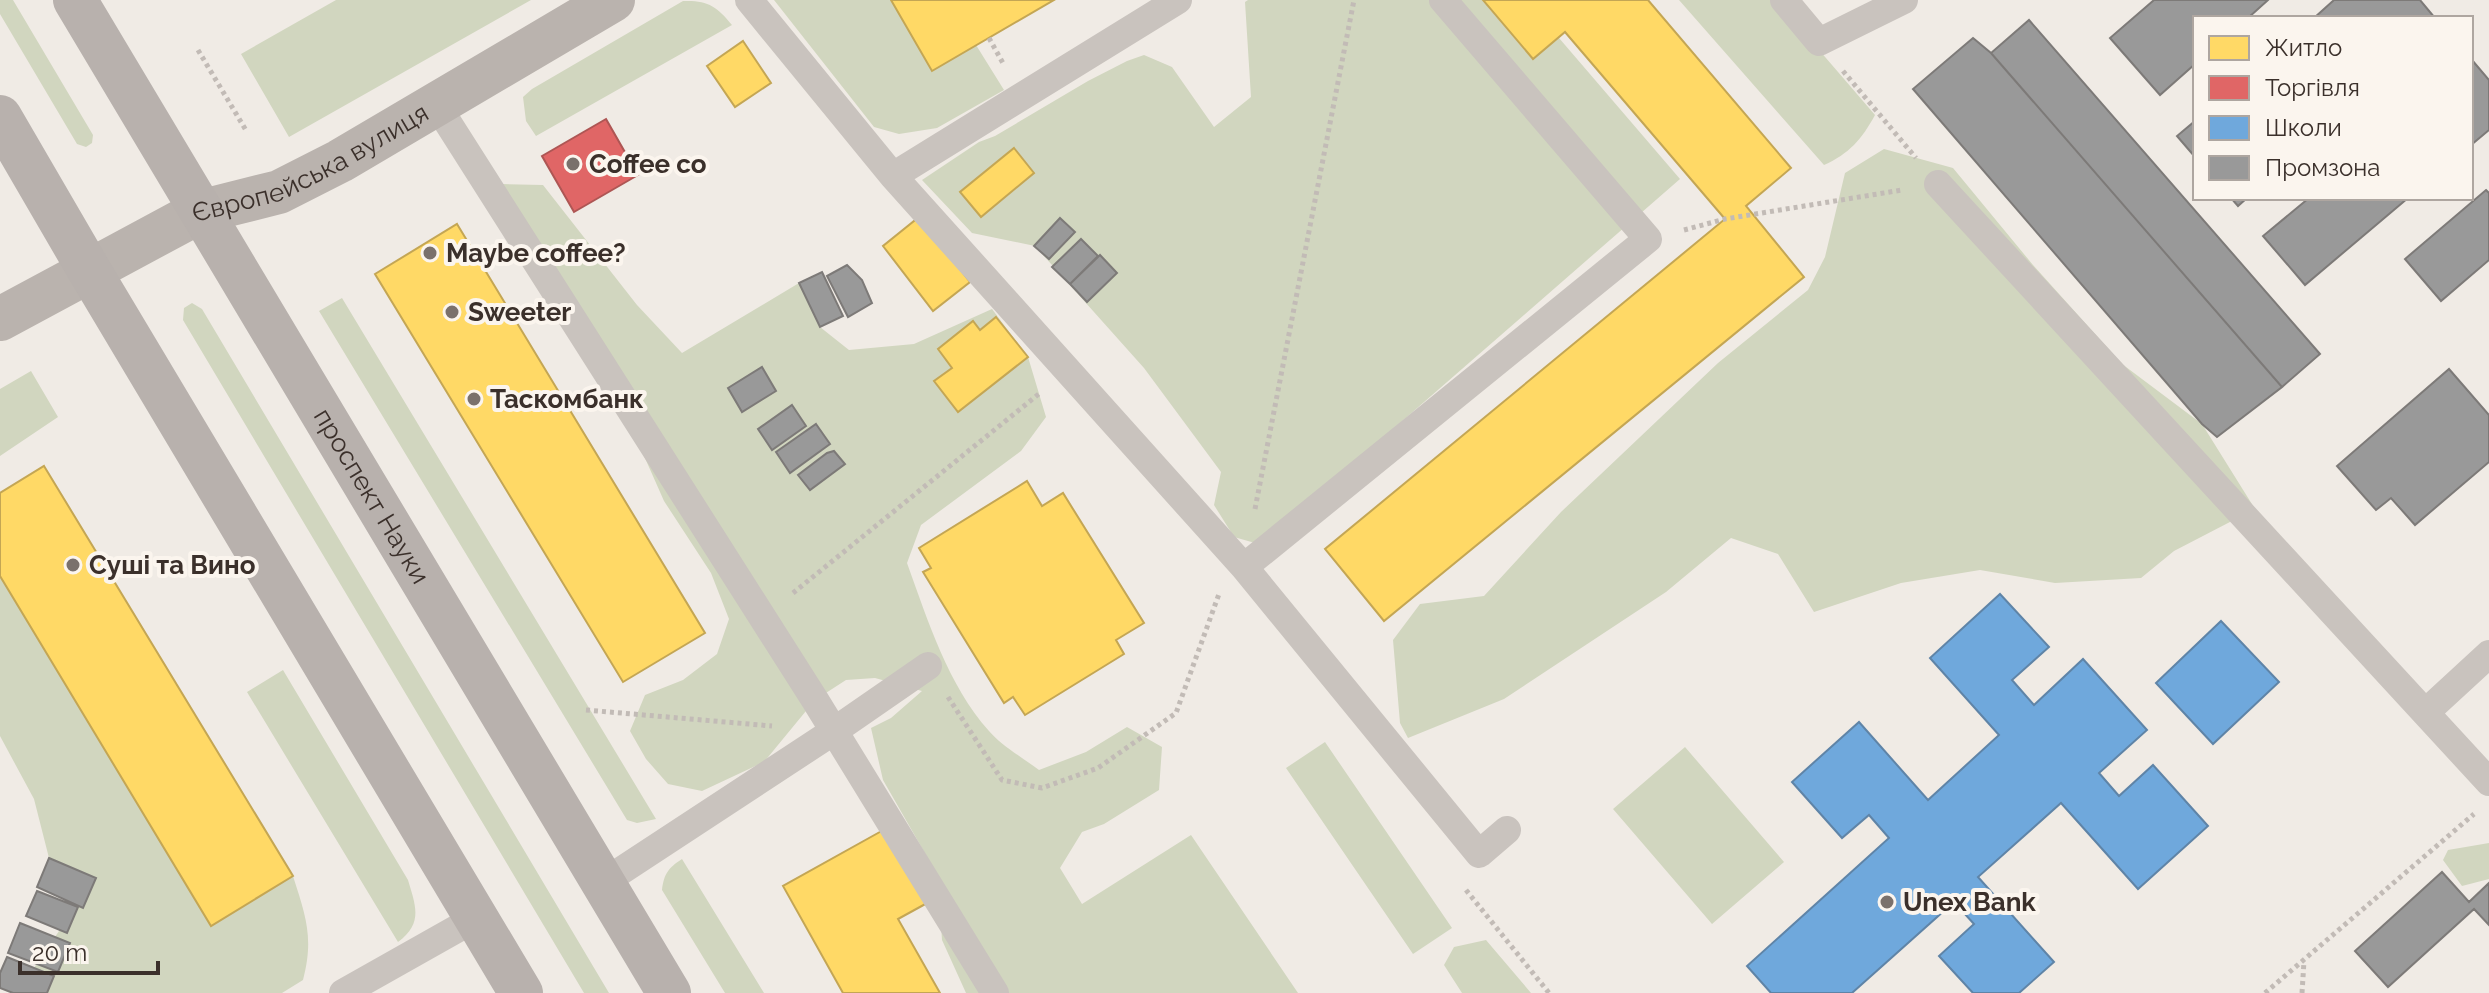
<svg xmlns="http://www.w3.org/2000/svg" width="2489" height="993" viewBox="0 0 2489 993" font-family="Raleway,sans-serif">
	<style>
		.green { fill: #d1d6bf }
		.homes { fill: #ffd966; stroke: #c4a654; stroke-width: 2 }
		.shops { fill: #e06666; stroke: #ae5654; stroke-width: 2 }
		.schools { fill: #6fa8dc; stroke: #5f84a7; stroke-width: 2 }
		.industry { fill: #999; stroke: #7d7a78; stroke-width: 2 }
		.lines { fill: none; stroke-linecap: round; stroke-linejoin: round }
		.path { stroke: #c2bbb6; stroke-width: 5; stroke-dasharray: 4 4; stroke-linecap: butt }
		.service { stroke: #c9c3be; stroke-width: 28 }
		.secondary { stroke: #bab3ae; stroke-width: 44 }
		.primary { stroke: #b8b1ad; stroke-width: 44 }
		.poi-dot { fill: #7a716c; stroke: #fbf5ee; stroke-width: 3 }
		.labels { text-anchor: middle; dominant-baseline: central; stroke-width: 8; stroke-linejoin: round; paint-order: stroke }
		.street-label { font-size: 26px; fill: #3b302b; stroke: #fbf5ee }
		.poi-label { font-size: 26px; font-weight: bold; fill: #3b302b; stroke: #fbf5ee; text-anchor: start }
	</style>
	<rect width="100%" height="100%" fill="#f0ebe5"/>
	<path class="green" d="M 0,0 L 13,0 L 93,135 L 92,143 L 86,147 L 77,144 L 0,14 Z
		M 336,0 L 531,0 L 289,137 L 241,54 Z
		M 774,0 L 891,0 L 932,71 L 976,45 L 1004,90 L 937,128 L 899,134 L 874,127 Z
		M 1248,0 L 1487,0 L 1487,6 L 1532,59 L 1559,38 L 1680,179 L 1276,531 L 1255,543 L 1234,537 L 1214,505 L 1221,472 L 1144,368 L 1035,246 L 972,233 L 922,180 L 979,142 L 995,136 L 1088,81 L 1127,61 L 1144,55 L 1172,67 L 1214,127 L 1251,97 L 1245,2 Z
		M 1679,0 L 1776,0 L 1875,115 C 1862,139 1849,154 1824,165 Z
		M 683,1 C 707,0 717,6 732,25 L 536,136 L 526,121 L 523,97 L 532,89 Z
		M 1884,149 L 1953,168 L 2033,265 L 2122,364 L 2202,424 L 2255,509 L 2174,551 L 2141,578 L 2055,583 L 1980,570 L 1901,583 L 1814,612 L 1778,554 L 1731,538 L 1666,592 L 1504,699 L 1408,738 L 1400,723 L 1393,640 L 1420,604 L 1484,596 L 1561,512 L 1718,363 L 1808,290 L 1825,257 L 1845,173 Z
		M 502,184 L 543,185 L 637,305 L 682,353 L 799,283 L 820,327 L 849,350 L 914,344 L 992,309 L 1028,357 L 1046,417 L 1021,451 L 921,525 L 907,563 C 928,621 948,685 989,731 C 1002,746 1023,758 1039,770 L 1086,752 L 1127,727 L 1162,747 L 1159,790 L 1104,824 L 1082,832 L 1060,868 L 1082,904 L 1191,835 L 1298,993 L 966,993 L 942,940 L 938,876 L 883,780 L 871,728 L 891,718 L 922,691 L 875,678 L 846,680 L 815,700 L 764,762 L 702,791 L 668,784 L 646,759 L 630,731 L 645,695 L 683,680 L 717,654 L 729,619 L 711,573 L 664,501 L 576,302 Z
		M 342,298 L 656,819 L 637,823 L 627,820 L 319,311 Z
		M 192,303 L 202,309 L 609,993 L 584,993 L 183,320 L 184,308 Z
		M 31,371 L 58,417 L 0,456 L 0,389 Z
		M 0,576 L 211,925 L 293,876 C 306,917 314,938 303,980 L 282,993 L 17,993 L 95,878 L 49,858 L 34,799 L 0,736 Z
		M 283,670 L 408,880 C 416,907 423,923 398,942 L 247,692 Z
		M 1325,742 L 1452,928 L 1413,954 L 1286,768 Z
		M 1685,747 L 1784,862 L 1712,924 L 1613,809 Z
		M 2489,843 L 2489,879 L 2462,886 L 2443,860 L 2448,850 Z
		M 682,859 L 764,993 L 725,993 L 662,890 C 664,874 668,868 682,859 Z
		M 1486,940 L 1531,993 L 1462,993 L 1444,965 L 1454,947 Z"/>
	<path class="homes" d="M 891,0 L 1054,0 L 932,71 Z
		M 1483,0 L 1648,0 L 1791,168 L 1746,206 L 1804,277 L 1384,621 L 1325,549 L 1725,219 L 1565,32 L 1533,59 Z
		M 743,41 L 771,83 L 735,107 L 707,66 Z
		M 1014,148 L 1034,173 L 981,217 L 960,192 Z
		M 919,217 L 970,282 L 933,311 L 883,246 Z
		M 457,224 L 705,633 L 623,682 L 375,274 Z
		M 996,317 L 1028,357 L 958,412 L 934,381 L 952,368 L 938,349 L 973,321 L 980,330 Z
		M 44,466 L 293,876 L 211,926 L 0,576 L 0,493 Z
		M 1027,481 L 1042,506 L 1063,493 L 1144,623 L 1116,640 L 1124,654 L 1025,715 L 1013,697 L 1004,703 L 923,572 L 931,568 L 919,548 Z
		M 887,828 L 929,902 L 898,919 L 940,993 L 843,993 L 783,886 Z"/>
	<path class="shops" d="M 606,119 L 638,175 L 574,212 L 542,156 Z"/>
	<path class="schools" d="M 2000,594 L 2049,647 L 2012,680 L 2034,705 L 2083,659 L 2147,730 L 2099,773 L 2119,796 L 2153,765 L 2208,826 L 2138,889 L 2061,803 L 1978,877 L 2054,962 L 2019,993 L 1973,993 L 1939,956 L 1974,924 L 1954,902 L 1852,993 L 1771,993 L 1747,966 L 1889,838 L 1869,815 L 1842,838 L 1792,782 L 1859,722 L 1928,800 L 1999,735 L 1930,658 Z
		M 2221,621 L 2279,682 L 2213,744 L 2156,683 Z"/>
	<path class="industry" d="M 2154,0 L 2268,0 L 2248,18 L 2195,18 L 2195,64 L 2160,95 L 2110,38 Z
		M 2334,0 L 2420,0 L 2435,18 L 2314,18 Z
		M 2029,20 L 2320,354 L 2282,387 L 1991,53 Z
		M 1973,38 L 1991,53 L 2282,387 L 2217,437 L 2202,424 L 1913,89 Z
		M 2472,60 L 2489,80 L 2489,130 L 2471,145 Z
		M 2195,121 L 2195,157 L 2177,136 Z
		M 2486,190 L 2489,193 L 2489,260 L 2441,301 L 2405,259 Z
		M 2231,198 L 2247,198 L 2238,206 Z
		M 2309,198 L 2408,198 L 2305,285 L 2263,236 Z
		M 1060,218 L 1075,232 L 1049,259 L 1034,246 Z
		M 1081,239 L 1098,256 L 1070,284 L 1052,267 Z
		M 1100,255 L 1117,273 L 1087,302 L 1070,284 Z
		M 847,265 L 862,280 L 872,303 L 848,317 L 827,276 Z
		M 822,272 L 843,316 L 820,327 L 799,283 Z
		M 762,367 L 776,391 L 742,412 L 728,388 Z
		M 2449,369 L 2489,415 L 2489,462 L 2415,525 L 2391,498 L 2376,510 L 2337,466 Z
		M 792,405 L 806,426 L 772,450 L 758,429 Z
		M 816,424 L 830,444 L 790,473 L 776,452 Z
		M 834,451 L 845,464 L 810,490 L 798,475 L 827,453 Z
		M 49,858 L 96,878 L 83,908 L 37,887 Z
		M 2442,872 L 2469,902 L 2489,883 L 2489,925 L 2474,909 L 2388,987 L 2355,951 Z
		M 37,891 L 78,907 L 67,933 L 26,916 Z
		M 20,923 L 70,943 L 58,972 L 8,953 Z
		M 7,957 L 54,976 L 47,993 L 13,993 L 0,988 L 0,973 Z"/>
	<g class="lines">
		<path class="path" d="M 989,38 L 1004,65
			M 198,50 L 247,132
			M 1843,71 L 1916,158
			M 1684,230 L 1725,219 L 1902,190
			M 1255,509 L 1354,0
			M 793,593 L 1040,393
			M 948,697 L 1002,780 L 1042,788 L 1098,768 L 1176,713 L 1219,594
			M 586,710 L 772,726
			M 1466,890 L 1549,993
			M 2265,993 L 2474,814
			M 2302,993 L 2304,961"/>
		<path class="service" d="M 749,0 L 893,176 L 1244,567 L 1479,854 L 1507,830
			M 1784,0 L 1819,42 L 1904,0
			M 436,104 L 815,700 L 995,993
			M 893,176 L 1178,0
			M 1938,184 L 2489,782
			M 1244,567 L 1648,239 L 1443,0
			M 2426,712 L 2489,654
			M 604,882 L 834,731 L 928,666
			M 343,993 L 476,918"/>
		<path class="secondary" id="s1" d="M 0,319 L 199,212 L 279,192 L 340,161 L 613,0"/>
		<g class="primary">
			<path id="s2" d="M 75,0 L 669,993"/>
			<path d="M 0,117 L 89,270 L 521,993"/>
		</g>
	</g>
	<g class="poi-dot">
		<circle cx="573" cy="164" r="8"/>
		<circle cx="430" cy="253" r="8"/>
		<circle cx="452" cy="312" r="8"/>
		<circle cx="474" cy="399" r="8"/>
		<circle cx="73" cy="565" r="8"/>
		<circle cx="1887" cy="902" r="8"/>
	</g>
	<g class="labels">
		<g class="street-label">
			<text stroke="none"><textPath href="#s1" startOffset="348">Європейська вулиця</textPath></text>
			<text stroke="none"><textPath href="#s2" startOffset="578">проспект Науки</textPath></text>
		</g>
		<g class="poi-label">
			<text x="589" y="164">Coffee co</text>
			<text x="446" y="253">Maybe coffee?</text>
			<text x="468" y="312">Sweeter</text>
			<text x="490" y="399">Таскомбанк</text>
			<text x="89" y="565">Суші та Вино</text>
			<text x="1903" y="902">Unex Bank</text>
		</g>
	</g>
	<rect x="2193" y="16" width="280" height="184" fill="#fbf5ee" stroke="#aea6a0" stroke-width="2"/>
	<rect x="2209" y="36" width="40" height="24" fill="#ffd966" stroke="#aea6a0" stroke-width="2"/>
	<text x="2265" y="56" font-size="24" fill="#3b302b">Житло</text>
	<rect x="2209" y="76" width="40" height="24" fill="#e06666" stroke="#aea6a0" stroke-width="2"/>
	<text x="2265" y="96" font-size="24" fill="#3b302b">Торгівля</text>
	<rect x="2209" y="116" width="40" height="24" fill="#6fa8dc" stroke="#aea6a0" stroke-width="2"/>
	<text x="2265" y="136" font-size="24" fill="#3b302b">Школи</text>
	<rect x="2209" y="156" width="40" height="24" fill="#999999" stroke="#aea6a0" stroke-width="2"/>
	<text x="2265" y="176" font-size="24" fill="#3b302b">Промзона</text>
	<path d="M20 961v12h138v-12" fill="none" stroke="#3b302b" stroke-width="4"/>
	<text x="32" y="961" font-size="24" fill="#3b302b" stroke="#fbf5ee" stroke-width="6" paint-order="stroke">20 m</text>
</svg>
